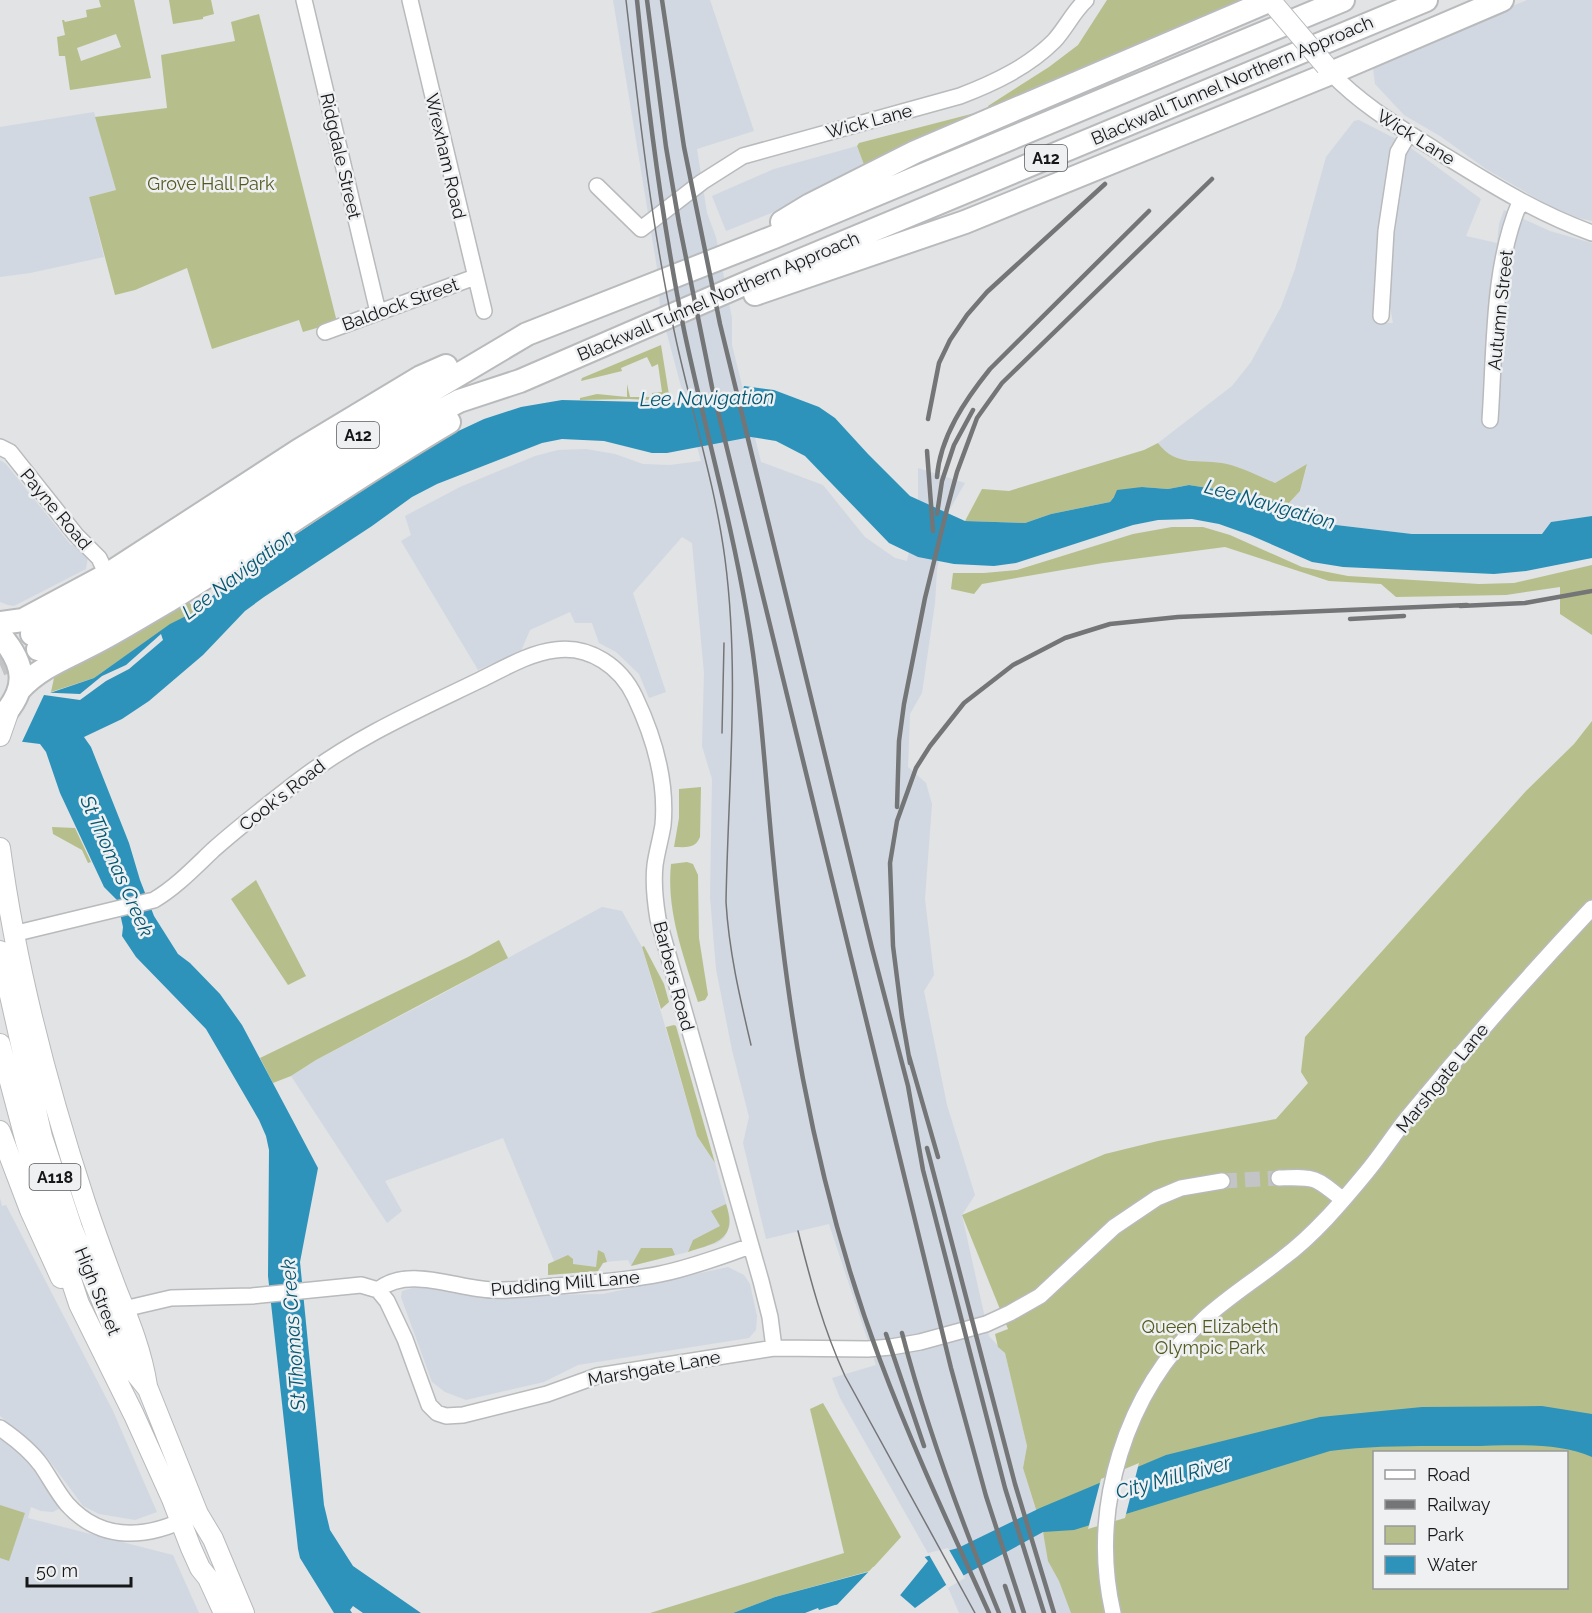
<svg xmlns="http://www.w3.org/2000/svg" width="1592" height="1613" viewBox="0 0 1592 1613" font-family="Raleway,sans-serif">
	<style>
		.built { fill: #d2d8e1 }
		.green { fill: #b6bf8b; fill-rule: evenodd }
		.water { fill: #2e93ba }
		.pier { fill: #e1e3e5 }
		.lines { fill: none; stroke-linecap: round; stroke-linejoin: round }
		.minor-tunnel { stroke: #c3c4c6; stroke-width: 15; stroke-dasharray: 15 8; stroke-linecap: butt }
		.highway-tunnel { stroke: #c3c4c6; stroke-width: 22; stroke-dasharray: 22 11; stroke-linecap: butt }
		.minor-casing { stroke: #b8babc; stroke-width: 18 }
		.major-casing { stroke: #b8babc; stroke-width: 22 }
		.highway-casing { stroke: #b8babc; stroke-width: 26 }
		.minor { stroke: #fff; stroke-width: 15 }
		.major { stroke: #fff; stroke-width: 20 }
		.highway { stroke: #fff; stroke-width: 22 }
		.tram { stroke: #747576; stroke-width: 1.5 }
		.rail { stroke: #747576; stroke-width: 4.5 }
		.major-bridge-casing { stroke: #b8babc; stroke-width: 22; stroke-linecap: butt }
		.major-bridge { stroke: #fff; stroke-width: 20 }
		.labels { text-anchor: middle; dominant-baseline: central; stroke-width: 5; stroke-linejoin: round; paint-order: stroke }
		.shield { fill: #eef0f2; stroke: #575859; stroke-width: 1.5 }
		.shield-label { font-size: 16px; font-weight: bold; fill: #161718 }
		.street-label { font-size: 18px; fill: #161718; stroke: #eef0f2 }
		.park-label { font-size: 18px; fill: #535a1f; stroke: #eef0f2 }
		.water-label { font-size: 20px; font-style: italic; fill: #035772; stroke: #eef0f2 }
	</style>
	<rect width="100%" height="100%" fill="#e1e3e5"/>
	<path class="built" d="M 613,0 L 710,0 L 754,131 L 697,149 L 707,213 L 716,237 L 732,318 L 732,345 L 761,462 L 823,485 L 865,537 L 895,558 L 907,561 L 918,511 L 918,468 L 965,483 L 949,511 L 937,570 L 935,603 L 922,693 L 910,714 L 908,767 L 926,783 L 932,804 L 925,899 L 934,975 L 924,991 L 947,1105 L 975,1195 L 962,1215 L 989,1336 L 1005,1353 L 1027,1446 L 1023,1468 L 1045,1540 L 1093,1613 L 959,1613 L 950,1592 L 840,1398 L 832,1378 L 876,1365 L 829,1224 L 766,1239 L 743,1143 L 749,1117 L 732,1050 L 716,969 L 710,897 L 712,779 L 702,746 L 704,673 L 692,543 L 682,537 L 633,593 L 666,692 L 649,698 L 639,674 L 616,652 L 599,643 L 592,623 L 575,623 L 570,612 L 530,630 L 521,651 L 478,670 L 401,541 L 411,535 L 405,516 L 460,487 L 535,456 L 558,450 L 586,449 L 615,454 L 643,464 L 670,465 L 701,461 L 660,308 L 658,274 Z
		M 1527,0 L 1592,0 L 1592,221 L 1565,215 L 1486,169 L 1440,136 L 1404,115 L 1375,84 L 1373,68 L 1382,58 Z
		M 94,112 L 116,190 L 89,197 L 104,257 L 30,273 L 0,277 L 0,127 Z
		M 1359,120 L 1396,139 L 1385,196 L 1373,300 L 1382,323 L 1393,323 L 1389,300 L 1393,230 L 1404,154 L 1411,148 L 1481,199 L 1466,236 L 1497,243 L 1499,224 L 1504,210 L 1550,231 L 1592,243 L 1592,516 L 1551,522 L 1543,534 L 1443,535 L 1412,534 L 1336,525 L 1288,504 L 1300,491 L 1307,465 L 1275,483 L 1226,464 L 1177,459 L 1164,452 L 1158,443 L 1232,386 L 1251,362 L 1281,307 L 1295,269 L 1326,157 L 1354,121 Z
		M 857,146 L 866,170 L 774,212 L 726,231 L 712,196 L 774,169 Z
		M 0,460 L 6,464 L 71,545 L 75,545 L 88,557 L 86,569 L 14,606 L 8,605 L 0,602 Z
		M 602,907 L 622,911 L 642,947 L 697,1136 L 715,1163 L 730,1218 L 730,1225 L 724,1238 L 717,1243 L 688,1252 L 631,1266 L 628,1260 L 604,1262 L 598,1271 L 548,1275 L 548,1264 L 554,1261 L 503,1138 L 385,1181 L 402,1211 L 387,1223 L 291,1076 L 316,1060 L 429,1001 Z
		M 0,1198 L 2,1206 L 6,1205 L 113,1411 L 157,1512 L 135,1520 L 99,1514 L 83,1506 L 46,1456 L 0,1416 Z
		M 728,1267 L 744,1275 L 750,1284 L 757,1316 L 756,1330 L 749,1338 L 578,1365 L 544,1382 L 466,1400 L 445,1392 L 432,1382 L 401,1297 L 402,1291 L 416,1287 L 437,1288 L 474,1296 L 603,1294 Z
		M 0,1437 L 11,1444 L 27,1459 L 62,1507 L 53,1512 L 41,1511 L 31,1507 L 28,1518 L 173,1555 L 199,1613 L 0,1613 Z"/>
	<path class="green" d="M 99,0 L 134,0 L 151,78 L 70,90 L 65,56 L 59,56 L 57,37 L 65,35 L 62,20 L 64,20 L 65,22 L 87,17 L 86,10 L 101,7 ZM 116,34 L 121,47 L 81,61 L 77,48 Z
		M 169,0 L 211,0 L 214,14 L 203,17 L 203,19 L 173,24 Z
		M 1107,0 L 1242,0 L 1242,4 L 989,109 L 988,106 L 1049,67 L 1078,45 Z
		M 259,14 L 337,322 L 303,332 L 299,320 L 212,349 L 187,268 L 135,290 L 115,295 L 89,197 L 116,190 L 95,117 L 167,108 L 161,55 L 235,41 L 231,22 Z
		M 975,113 L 975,115 L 866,170 L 857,146 L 859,143 Z
		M 661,345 L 670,401 L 629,399 L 580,400 L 580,398 L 597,394 L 627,397 L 627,384 L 630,397 L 652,397 L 652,393 L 662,392 L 658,364 L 652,367 L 647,357 L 621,368 L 622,371 L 581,381 L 582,378 Z
		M 1158,443 C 1176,468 1200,458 1227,464 C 1243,468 1259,476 1275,483 L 1307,464 L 1300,491 L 1288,504 L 1240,493 L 1189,485 L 1168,489 L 1142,487 L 1114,497 L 1110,502 L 1051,514 L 1025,523 L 965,521 L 982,489 L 1009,491 L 1144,450 Z
		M 1172,527 L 1203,527 L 1230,535 L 1302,567 L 1348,576 L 1479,584 L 1514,583 L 1592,565 L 1592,635 L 1560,614 L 1560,587 L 1506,595 L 1396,597 L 1381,584 L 1329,581 L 1225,547 L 1103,563 L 982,584 L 974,594 L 951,589 L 953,573 L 984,573 L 1017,570 L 1133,534 Z
		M 184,596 L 196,611 L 164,629 L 94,678 L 51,692 L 54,678 L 71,665 Z
		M 1592,721 L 1592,1613 L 1071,1613 L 1059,1581 L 1048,1561 L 1043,1532 L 1023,1468 L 1027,1446 L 1005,1353 L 998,1347 L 995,1334 L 1008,1329 L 962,1215 L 1105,1154 L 1158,1141 L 1276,1119 L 1308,1083 L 1301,1072 L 1305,1037 L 1526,791 L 1574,744 ZM 1374,1452 L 1566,1452 L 1566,1588 L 1374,1588 Z
		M 701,787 L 700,837 C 695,849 686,847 674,847 L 679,818 L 679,789 Z
		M 52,827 L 75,828 L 91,862 L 88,863 L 82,850 L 53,834 Z
		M 687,862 L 693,864 L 698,875 L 699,938 L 708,995 L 705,1000 L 698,1002 C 684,957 666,911 671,864 Z
		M 256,880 L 306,976 L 288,985 L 231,899 Z
		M 499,940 L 508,958 L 316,1060 L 291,1076 L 273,1083 L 260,1058 L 468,957 Z
		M 644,946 L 664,984 L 669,1002 L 661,1009 L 642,947 Z
		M 674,1025 L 676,1026 L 715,1163 L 697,1136 L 666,1027 Z
		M 726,1204 C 738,1240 716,1243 688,1252 L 693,1240 L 720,1226 L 711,1211 Z
		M 641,1248 L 672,1248 L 675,1255 L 631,1266 Z
		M 598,1250 L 604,1253 L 607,1262 L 603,1263 L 598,1271 L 548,1275 L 548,1264 L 568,1255 L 573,1259 L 573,1264 L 596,1267 Z
		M 823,1403 L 901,1537 L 870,1571 L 775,1597 L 733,1613 L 650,1613 L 844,1553 L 810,1409 Z
		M 0,1505 L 25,1513 L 9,1561 L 0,1558 Z"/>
	<path class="water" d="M 744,386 L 774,390 L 819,407 L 835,418 L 868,454 L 910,496 L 965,521 L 1025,523 L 1051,514 L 1110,502 L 1114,497 L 1117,490 L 1142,487 L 1168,489 L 1189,485 L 1240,493 L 1288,504 L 1336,525 L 1412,534 L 1542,534 L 1551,522 L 1592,516 L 1592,558 L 1526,571 L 1494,574 L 1343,567 L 1312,562 L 1250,535 L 1219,524 L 1192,519 L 1158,520 L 1133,525 L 1016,563 L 994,566 L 954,564 L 918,557 L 889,543 L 805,456 L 776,441 L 751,437 L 667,453 L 652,453 L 604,441 L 562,439 L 542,443 L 437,484 L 412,497 L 372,526 L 264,597 L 245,611 L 203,655 L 149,701 L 122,719 L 84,737 L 91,747 L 129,843 L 140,880 L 154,916 L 178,954 L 190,963 L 220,994 L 242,1025 L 318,1168 L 300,1262 L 324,1505 L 330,1530 L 353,1566 L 421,1613 L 363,1613 L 353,1606 L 350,1610 L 352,1613 L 334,1613 L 300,1558 L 298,1549 L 268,1276 L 269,1150 L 266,1136 L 259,1120 L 206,1029 L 136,957 L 122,936 L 123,927 L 117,900 L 104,887 L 60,793 L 46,752 L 40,744 L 16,741 L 0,705 L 44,695 L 94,678 L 170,624 L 196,611 L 238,573 L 388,473 L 437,441 L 484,419 L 521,407 L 562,400 L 686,403 L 741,398 Z
		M 1542,1406 L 1592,1414 L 1592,1457 C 1557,1441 1507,1446 1469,1446 C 1422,1446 1376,1445 1330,1451 L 1074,1530 L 1043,1532 L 946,1585 L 915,1608 L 900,1595 L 835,1605 L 819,1610 L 818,1608 L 805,1613 L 733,1613 L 775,1597 L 958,1548 L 1040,1508 L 1166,1455 L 1320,1417 L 1422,1407 Z"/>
	<path class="pier" d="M 161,634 L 163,640 L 129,669 L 106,681 L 80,700 L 44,695 L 21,744 L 0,746 L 0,702 L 33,692 L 80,694 L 102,676 L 126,665 Z
		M 1139,1463 L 1125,1518 L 1088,1529 L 1101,1479 Z
		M 948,1548 L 965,1578 L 948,1588 L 928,1553 Z
		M 923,1555 L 928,1561 L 897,1599 L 834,1608 L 873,1567 Z"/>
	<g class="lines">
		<path class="minor-tunnel" d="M 1222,1181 L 1279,1178"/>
		<path class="highway-tunnel" d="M 0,665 L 38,649"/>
		<g class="minor-casing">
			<path id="minor" d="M 304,0 L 378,312
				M 410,0 L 484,311
				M 1331,73 C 1362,105 1396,125 1434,149 C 1486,181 1534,212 1592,233
				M 597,186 L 641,229 L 702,182 L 743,156 L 960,96 C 994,83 1028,67 1054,41 C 1066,28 1073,12 1086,0
				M 1381,316 L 1386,231 L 1398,152 L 1409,133
				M 325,332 L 475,277
				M 1490,420 C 1495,350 1492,267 1520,202
				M 0,447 L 10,452 L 76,535 L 99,558 L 107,575
				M 13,934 L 154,900 C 176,887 194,868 213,850 C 241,825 271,802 301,779 C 356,737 418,710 480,680 C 503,669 529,653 555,650 C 590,645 621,667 635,697 C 654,737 667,781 663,825 C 661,838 657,851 655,865 C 653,883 655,901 658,919 L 761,1281 L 770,1317 L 774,1348
				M 1279,1178 C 1315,1177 1314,1176 1342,1199
				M 378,1290 C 408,1265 457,1289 492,1290 C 513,1291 534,1288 556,1286 C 590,1283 626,1281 660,1274 C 691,1268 721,1256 751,1246
				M 124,1309 L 171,1298 L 252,1296 L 361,1285 L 378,1290 L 387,1301 L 405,1339 L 429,1405 L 437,1413 L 446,1416 L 463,1415 L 547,1394 L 597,1376 L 774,1348 L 868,1349 L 891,1347 L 920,1342 L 986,1324 L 1010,1313 L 1040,1296 L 1114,1227 L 1157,1198 L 1181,1188 L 1222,1181
				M 0,1428 C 16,1439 30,1450 41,1465 C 50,1478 57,1492 67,1504 C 102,1543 148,1538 190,1517
				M 1113,1613 C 1089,1508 1125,1392 1204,1319 C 1229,1296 1257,1279 1283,1258 C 1314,1235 1341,1203 1365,1174 C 1382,1154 1395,1132 1412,1112 C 1470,1042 1530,974 1592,908"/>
		</g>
		<g class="major-casing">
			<path id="major" d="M 0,736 L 9,710
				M 0,848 C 16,969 47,1086 85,1202 C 95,1232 106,1262 117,1291 C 130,1323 142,1353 147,1386
				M 0,951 L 42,1137 L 72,1228 L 128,1364 L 148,1389 L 198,1514 L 213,1539 L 244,1613
				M 0,1044 L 26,1142 L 79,1304 L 134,1415 L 172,1499 L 191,1548 L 200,1568 L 208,1578 L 224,1613
				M 0,1131 L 30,1210 L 61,1278"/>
		</g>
		<g class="highway-casing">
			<path id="highway" d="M 782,222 L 810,205 L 915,152 L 1271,0
				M 755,294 L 965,222 L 1331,73 L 1502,0
				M 0,623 L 23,620 L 107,575 L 298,451 L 421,377 L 446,366
				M 32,634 L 113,590 L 367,429 L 527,334 L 774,237 L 1343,0
				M 0,635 C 26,665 29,689 0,719
				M 38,649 L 121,605 L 376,445 L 459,401 L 520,381 L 758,278 L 1426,0
				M 19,690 C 41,665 74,655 104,638 C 126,626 149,612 171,599 C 265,541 354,478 449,422"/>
		</g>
		<use href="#minor" class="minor"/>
		<use href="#major" class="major"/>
		<use href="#highway" class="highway"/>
		<path class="tram" d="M 626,0 C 639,113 651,224 675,335 C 691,410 715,483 725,559 C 740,673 728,788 726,902 C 729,952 740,998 751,1045
			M 722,733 L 724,643
			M 798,1231 C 811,1282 823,1328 845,1376 L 975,1613"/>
		<path class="rail" d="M 637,0 C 648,111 662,221 684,330 C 704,425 731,519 747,615 C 761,695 765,776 773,856 C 780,930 789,1005 803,1079 C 821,1174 846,1269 880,1360 C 912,1446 951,1529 989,1613
			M 647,0 L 666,147 L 679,223 L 712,387 L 951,1368 L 986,1496 L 1024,1613
			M 662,0 L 684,147 L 720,324 L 872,948 L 908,1086 L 923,1170 L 1005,1488 L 1044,1613
			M 928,419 L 939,363 L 950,340 L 967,315 L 987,292 L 1105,184
			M 927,451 L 933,531
			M 937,477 C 940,437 965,400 990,369 L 1149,211
			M 937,514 L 942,481 L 954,445 L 973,410
			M 1460,606 L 1525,603 L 1592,591
			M 1350,619 L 1404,616
			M 897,807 L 899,741 L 904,704 L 925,598 L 947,509 L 957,472 L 977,418 L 1002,383 L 1212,179
			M 909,1056 L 938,1157
			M 910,1063 L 902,1017 L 893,946 L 890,863 L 897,821 L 916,768 L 930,746 L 964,703 L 1013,665 L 1065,638 L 1110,624 L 1178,617 L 1467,605
			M 927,1148 L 1015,1484 L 1054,1613
			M 902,1333 C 927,1429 961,1521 999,1613
			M 886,1334 L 924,1446
			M 1005,1586 L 1014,1613"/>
		<g class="major-bridge-casing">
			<path id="major-bridge" d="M 1276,7 L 1326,66"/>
		</g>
		<use href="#major-bridge" class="major-bridge"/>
	</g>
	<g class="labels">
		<g class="shield">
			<rect x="1025" y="145" width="42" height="26" rx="4.5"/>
			<rect x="337" y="422" width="42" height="26" rx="4.5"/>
			<rect x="29.5" y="1164" width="51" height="26" rx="4.5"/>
		</g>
		<g class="shield-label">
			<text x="1046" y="158">A12</text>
			<text x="358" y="435">A12</text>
			<text x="55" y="1177">A118</text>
		</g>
		<g class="street-label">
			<text transform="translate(1232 80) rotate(-23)">Blackwall Tunnel Northern Approach</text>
			<text transform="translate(869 121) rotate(-15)">Wick Lane</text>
			<text transform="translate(1416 137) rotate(32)">Wick Lane</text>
			<text transform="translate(341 156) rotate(77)">Ridgdale Street</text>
			<text transform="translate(446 156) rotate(77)">Wrexham Road</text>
			<text transform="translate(718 296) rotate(-23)">Blackwall Tunnel Northern Approach</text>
			<text transform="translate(400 304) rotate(-20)">Baldock Street</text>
			<text transform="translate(1500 310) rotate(-84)">Autumn Street</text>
			<text transform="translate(56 509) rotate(50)">Payne Road</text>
			<text transform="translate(282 795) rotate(-38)">Cook's Road</text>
			<text transform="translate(674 976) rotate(75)">Barbers Road</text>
			<text transform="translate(1442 1078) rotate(-51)">Marshgate Lane</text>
			<text transform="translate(565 1283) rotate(-5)">Pudding Mill Lane</text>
			<text transform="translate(98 1291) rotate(68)">High Street</text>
			<text transform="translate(654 1368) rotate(-10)">Marshgate Lane</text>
		</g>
		<g class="park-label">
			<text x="211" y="183">Grove Hall Park</text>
			<text x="1210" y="1326">Queen Elizabeth<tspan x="1210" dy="21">Olympic Park</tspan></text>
		</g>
		<g class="water-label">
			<text transform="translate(707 398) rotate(-1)">Lee Navigation</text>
			<text transform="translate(1270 504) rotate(16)">Lee Navigation</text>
			<text transform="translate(238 574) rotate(-37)">Lee Navigation</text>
			<text transform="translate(117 866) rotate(66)">St Thomas Creek</text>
			<text transform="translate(293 1335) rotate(-94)">St Thomas Creek</text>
			<text transform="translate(1173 1477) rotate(-15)">City Mill River</text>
		</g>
	</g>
	<rect x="1373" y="1451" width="195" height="138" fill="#eef0f2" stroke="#98999b" stroke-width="1.5"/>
	<rect x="1385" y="1470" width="30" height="9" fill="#ffffff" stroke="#98999b" stroke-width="1.5"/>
	<text x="1427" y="1481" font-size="18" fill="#161718">Road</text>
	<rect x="1385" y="1500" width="30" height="9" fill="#747576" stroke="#98999b" stroke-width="1.5"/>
	<text x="1427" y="1511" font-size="18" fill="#161718">Railway</text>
	<rect x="1385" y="1526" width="30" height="18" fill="#b6bf8b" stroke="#98999b" stroke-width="1.5"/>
	<text x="1427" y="1541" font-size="18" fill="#161718">Park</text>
	<rect x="1385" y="1556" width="30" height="18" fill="#2e93ba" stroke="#98999b" stroke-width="1.5"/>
	<text x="1427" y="1571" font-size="18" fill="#161718">Water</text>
	<path d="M27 1577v9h104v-9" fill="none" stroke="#161718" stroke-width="3"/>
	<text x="36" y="1577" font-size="18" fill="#161718" stroke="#eef0f2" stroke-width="4.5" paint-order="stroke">50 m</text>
</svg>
